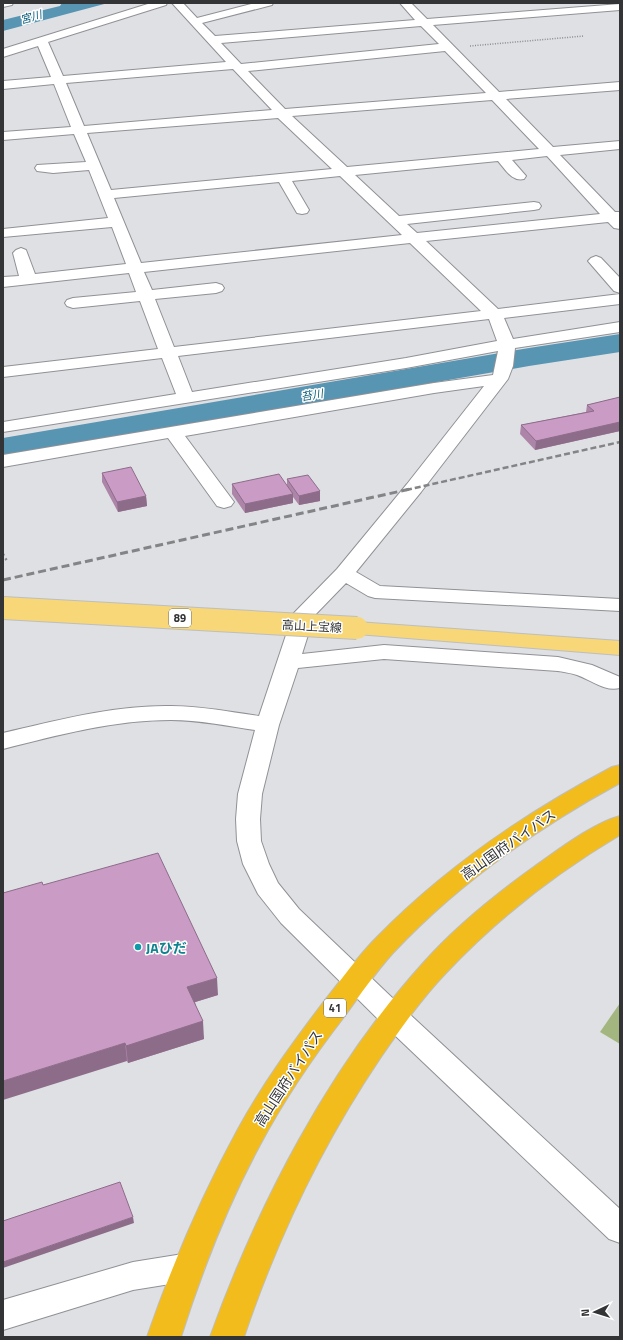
<svg xmlns="http://www.w3.org/2000/svg" width="623" height="1340" viewBox="0 0 623 1340" font-family="'Titillium Web','Noto Sans JP',sans-serif">
	<style>
		.forest { fill: #a3b67f }
		.water { fill: #5795b3 }
		.lines { fill: none; stroke-linecap: round; stroke-linejoin: round }
		.river { fill: #5795b3; fill-rule: evenodd }
		.minor-casing { stroke: #909196; stroke-width: 2 }
		.major-casing { stroke: #bebebe; stroke-width: 2 }
		.highway-casing { stroke: #bebebe; stroke-width: 2 }
		.path-far1 { stroke: #8a8b8e; stroke-width: 1.5; stroke-dasharray: 1 1.5; stroke-linecap: butt }
		.path { stroke: #8a8b8e; stroke-width: 2.5; stroke-dasharray: 2 3; stroke-linecap: butt }
		.minor { fill: #fff; fill-rule: evenodd }
		.major { fill: #f7d777; fill-rule: evenodd }
		.highway { fill: #f2bc1c; fill-rule: evenodd }
		.rail-far1 { stroke: #838486; stroke-width: 2.5; stroke-dasharray: 6 3; stroke-linecap: butt }
		.rail { stroke: #838486; stroke-width: 3; stroke-dasharray: 8 4; stroke-linecap: butt }
		.major-bridge-casing { stroke: #bebebe; stroke-width: 24; stroke-linecap: butt }
		.major-bridge { stroke: #f7d777; stroke-width: 22 }
		.wall { fill: #ad85a9 }
		.shaded-wall { fill: #8d6c8a }
		.building { fill: #c99bc5; stroke: #8d6c8a }
		.culture-dot { fill: #0f9aa8; stroke: #fff; stroke-width: 1.5 }
		.labels { text-anchor: middle; dominant-baseline: central; stroke-width: 3; stroke-linejoin: round; paint-order: stroke }
		.far-water-label { font-size: 11px; font-style: italic; fill: #005977; stroke: #fff }
		.shield { fill: #fff; stroke: #707172; stroke-width: 1 }
		.shield-label { font-size: 11px; font-weight: bold; fill: #333435 }
		.street-label { font-size: 12px; fill: #333435; stroke: #fff }
		.near-street-label { font-size: 14px; fill: #333435; stroke: #fff }
		.near-culture-label { font-size: 14px; font-weight: bold; fill: #0d838f; stroke: #fff; text-anchor: start }
	</style>
	<rect width="100%" height="100%" fill="#dfe0e4"/>
	<path class="forest" d="M 620,1003 L 620,1044 L 600,1032 Z"/>
	<path class="water" d="M 62,3 L 108,3 L 3,31 L 3,20 L 60,6 Z"/>
	<g class="lines">
		<path class="river" d="M 620,334 L 620,352 L 529,366 L 3,458 L 3,438 L 529,348 Z"/>
		<g class="minor-casing">
			<path id="minor" d="M 3,3 L 13,3 L 12,5 L 3,7 Z
				M 151,3 L 167,3 L 166,5 L 48,42 L 63,76 L 226,62 L 172,3 L 183,3 L 197,18 L 255,3 L 273,3 L 272,5 L 202,23 L 215,36 L 415,20 L 400,3 L 411,3 L 427,19 L 620,4 L 620,10 L 433,25 L 499,92 L 620,82 L 620,90 L 506,99 L 553,147 L 620,141 L 620,149 L 560,155 L 615,212 L 620,212 L 620,229 L 614,228 L 608,222 L 426,241 L 498,309 L 620,294 L 620,304 L 504,318 L 513,339 L 620,322 L 620,332 L 515,348 L 513,366 L 508,379 L 421,492 L 356,572 L 380,586 L 620,599 L 620,611 L 375,598 L 368,596 L 346,583 L 314,616 L 302,654 L 384,645 L 558,657 L 592,665 L 620,677 L 620,688 C 605,692 591,680 577,675 C 571,673 564,672 558,671 L 384,659 L 298,668 L 279,725 L 262,794 L 260,819 L 261,841 L 269,864 L 278,883 L 299,909 L 404,1009 L 620,1209 L 620,1243 L 609,1239 L 384,1025 L 281,923 L 258,894 L 243,864 L 237,841 L 236,819 L 238,794 L 255,730 C 227,726 199,720 171,720 C 114,720 58,735 3,749 L 3,733 C 58,720 115,705 171,706 C 201,706 230,712 259,716 L 293,614 L 337,569 L 407,484 L 484,386 L 434,393 L 185,436 L 234,502 L 231,506 L 224,508 L 217,506 L 168,438 L 3,467 L 3,455 L 434,383 L 493,375 L 498,351 L 406,368 L 3,432 L 3,422 L 176,394 L 162,358 L 3,377 L 3,367 L 158,349 L 140,301 L 73,308 L 67,306 L 65,303 L 67,300 L 73,298 L 136,292 L 129,273 L 3,287 L 3,277 L 19,276 L 13,253 L 16,250 L 21,248 L 26,250 L 35,274 L 126,264 L 112,227 L 3,237 L 3,229 L 108,218 L 89,170 L 53,173 L 37,171 L 35,168 L 37,165 L 86,162 L 74,134 L 3,140 L 3,132 L 71,127 L 54,84 L 3,89 L 3,81 L 51,77 L 38,46 L 3,57 L 3,49 ZM 421,26 L 439,44 L 241,64 L 221,43 ZM 445,51 L 486,93 L 285,109 L 248,71 ZM 233,69 L 272,110 L 84,126 L 66,83 ZM 492,100 L 539,149 L 347,167 L 292,116 ZM 278,118 L 332,169 L 111,190 L 87,133 ZM 547,156 L 600,214 L 417,233 L 407,224 L 534,210 L 539,209 L 541,206 L 539,203 L 534,202 L 399,216 L 355,175 L 498,161 C 505,169 512,182 524,179 L 526,176 L 512,160 ZM 340,176 L 402,235 L 141,263 L 114,198 L 279,182 L 297,213 L 302,214 L 307,213 L 309,210 L 292,181 ZM 410,243 L 481,311 L 174,347 L 155,299 L 216,293 L 222,291 L 224,288 L 222,285 L 216,283 L 152,290 L 144,272 ZM 489,319 L 497,341 L 406,358 L 192,392 L 178,356 Z
				M 596,256 L 601,258 L 620,278 L 620,293 L 614,291 L 588,261 L 591,258 Z
				M 189,1253 L 200,1257 L 205,1267 L 200,1277 L 189,1281 L 133,1290 L 3,1330 L 3,1300 L 133,1262 Z"/>
		</g>
		<g class="major-casing">
			<path id="major" d="M 357,622 L 620,641 L 620,655 L 357,634 L 349,633 L 346,628 L 349,623 Z"/>
		</g>
		<g class="highway-casing">
			<path id="highway" d="M 620,765 L 620,783 C 537,828 458,884 393,953 C 375,973 360,995 344,1017 C 313,1057 284,1100 260,1145 C 227,1206 202,1271 181,1337 L 147,1337 C 172,1265 202,1195 238,1129 C 263,1083 294,1041 325,1000 C 342,979 357,957 376,938 C 444,868 525,813 612,767 Z
				M 620,816 L 620,835 C 556,873 497,919 446,973 C 422,998 401,1028 381,1057 C 323,1143 277,1239 244,1337 L 210,1337 C 258,1204 329,1067 424,962 C 456,926 496,894 535,866 C 558,850 593,823 620,816 Z"/>
		</g>
		<path class="path-far1" d="M 470,46 L 584,36"/>
		<path class="path" d="M 3,554 L 7,561"/>
		<use href="#minor" class="minor"/>
		<use href="#major" class="major"/>
		<use href="#highway" class="highway"/>
		<path class="rail-far1" d="M 406,490 L 620,442"/>
		<path class="rail" d="M 3,580 L 410,489"/>
		<g class="major-bridge-casing">
			<path id="major-bridge" d="M 3,608 L 357,628"/>
		</g>
		<use href="#major-bridge" class="major-bridge"/>
	</g>
	<path class="wall" d="M 620,397 L 620,431 L 535,450 L 520,434 L 521,425 L 586,412 L 587,405 Z
		M 102,473 L 146,496 L 147,506 L 118,512 L 102,482 Z
		M 287,479 L 320,491 L 320,501 L 299,505 L 293,497 L 293,503 L 245,513 L 232,494 L 232,484 L 287,486 Z
		M 43,885 L 218,995 L 195,1002 L 204,1039 L 128,1063 Z"/>
	<path class="shaded-wall" d="M 620,422 L 620,431 L 535,450 L 536,441 Z
		M 320,491 L 320,501 L 299,505 L 299,496 Z
		M 293,494 L 293,503 L 245,513 L 245,504 Z
		M 146,496 L 147,506 L 118,512 L 117,502 Z
		M 217,978 L 218,995 L 189,1004 L 187,987 Z
		M 203,1021 L 204,1039 L 128,1063 L 126,1046 Z
		M 125,1043 L 127,1061 L 3,1100 L 3,1081 Z
		M 133,1217 L 134,1223 L 3,1268 L 3,1262 Z"/>
	<path class="building" d="M 620,397 L 620,422 L 536,441 L 521,425 L 594,411 L 587,405 Z
		M 131,467 L 146,496 L 117,502 L 102,473 Z
		M 279,474 L 293,494 L 245,504 L 232,484 Z
		M 308,475 L 320,491 L 299,496 L 287,479 Z
		M 158,853 L 217,978 L 187,987 L 203,1021 L 126,1046 L 125,1043 L 3,1081 L 3,893 L 42,882 L 43,885 Z
		M 120,1182 L 133,1217 L 3,1262 L 3,1221 Z"/>
	<circle class="culture-dot" cx="138" cy="947" r="4"/>
	<g class="labels">
		<g class="far-water-label">
			<text transform="translate(31 17) rotate(-16)">宮川</text>
			<text transform="translate(312 395) rotate(-10)">苔川</text>
		</g>
		<g class="shield">
			<rect x="169" y="609" width="22" height="18" rx="3"/>
			<rect x="324" y="999" width="22" height="18" rx="3"/>
		</g>
		<g class="shield-label">
			<text x="180" y="618">89</text>
			<text x="335" y="1008">41</text>
		</g>
		<g class="street-label">
			<text transform="translate(312 626) rotate(3)">高山上宝線</text>
		</g>
		<g class="near-street-label">
			<text transform="translate(508 844) rotate(-35)">高山国府バイパス</text>
			<text transform="translate(288 1078) rotate(-57)">高山国府バイパス</text>
		</g>
		<g class="near-culture-label">
			<text x="146" y="947">JAひだ</text>
		</g>
	</g>
	<rect width="623" height="1340" fill="none" stroke="#333435" stroke-width="8"/>
	<g transform="translate(595 1312) rotate(266)" stroke="#ffffff" stroke-width="3" paint-order="stroke">
	<path d="M0-3L7 15L0 10L-7 15Z" fill="#333435"/>
	<text y="-6" font-size="11" font-weight="bold" text-anchor="middle" fill="#333435">N</text>
	</g>
</svg>
